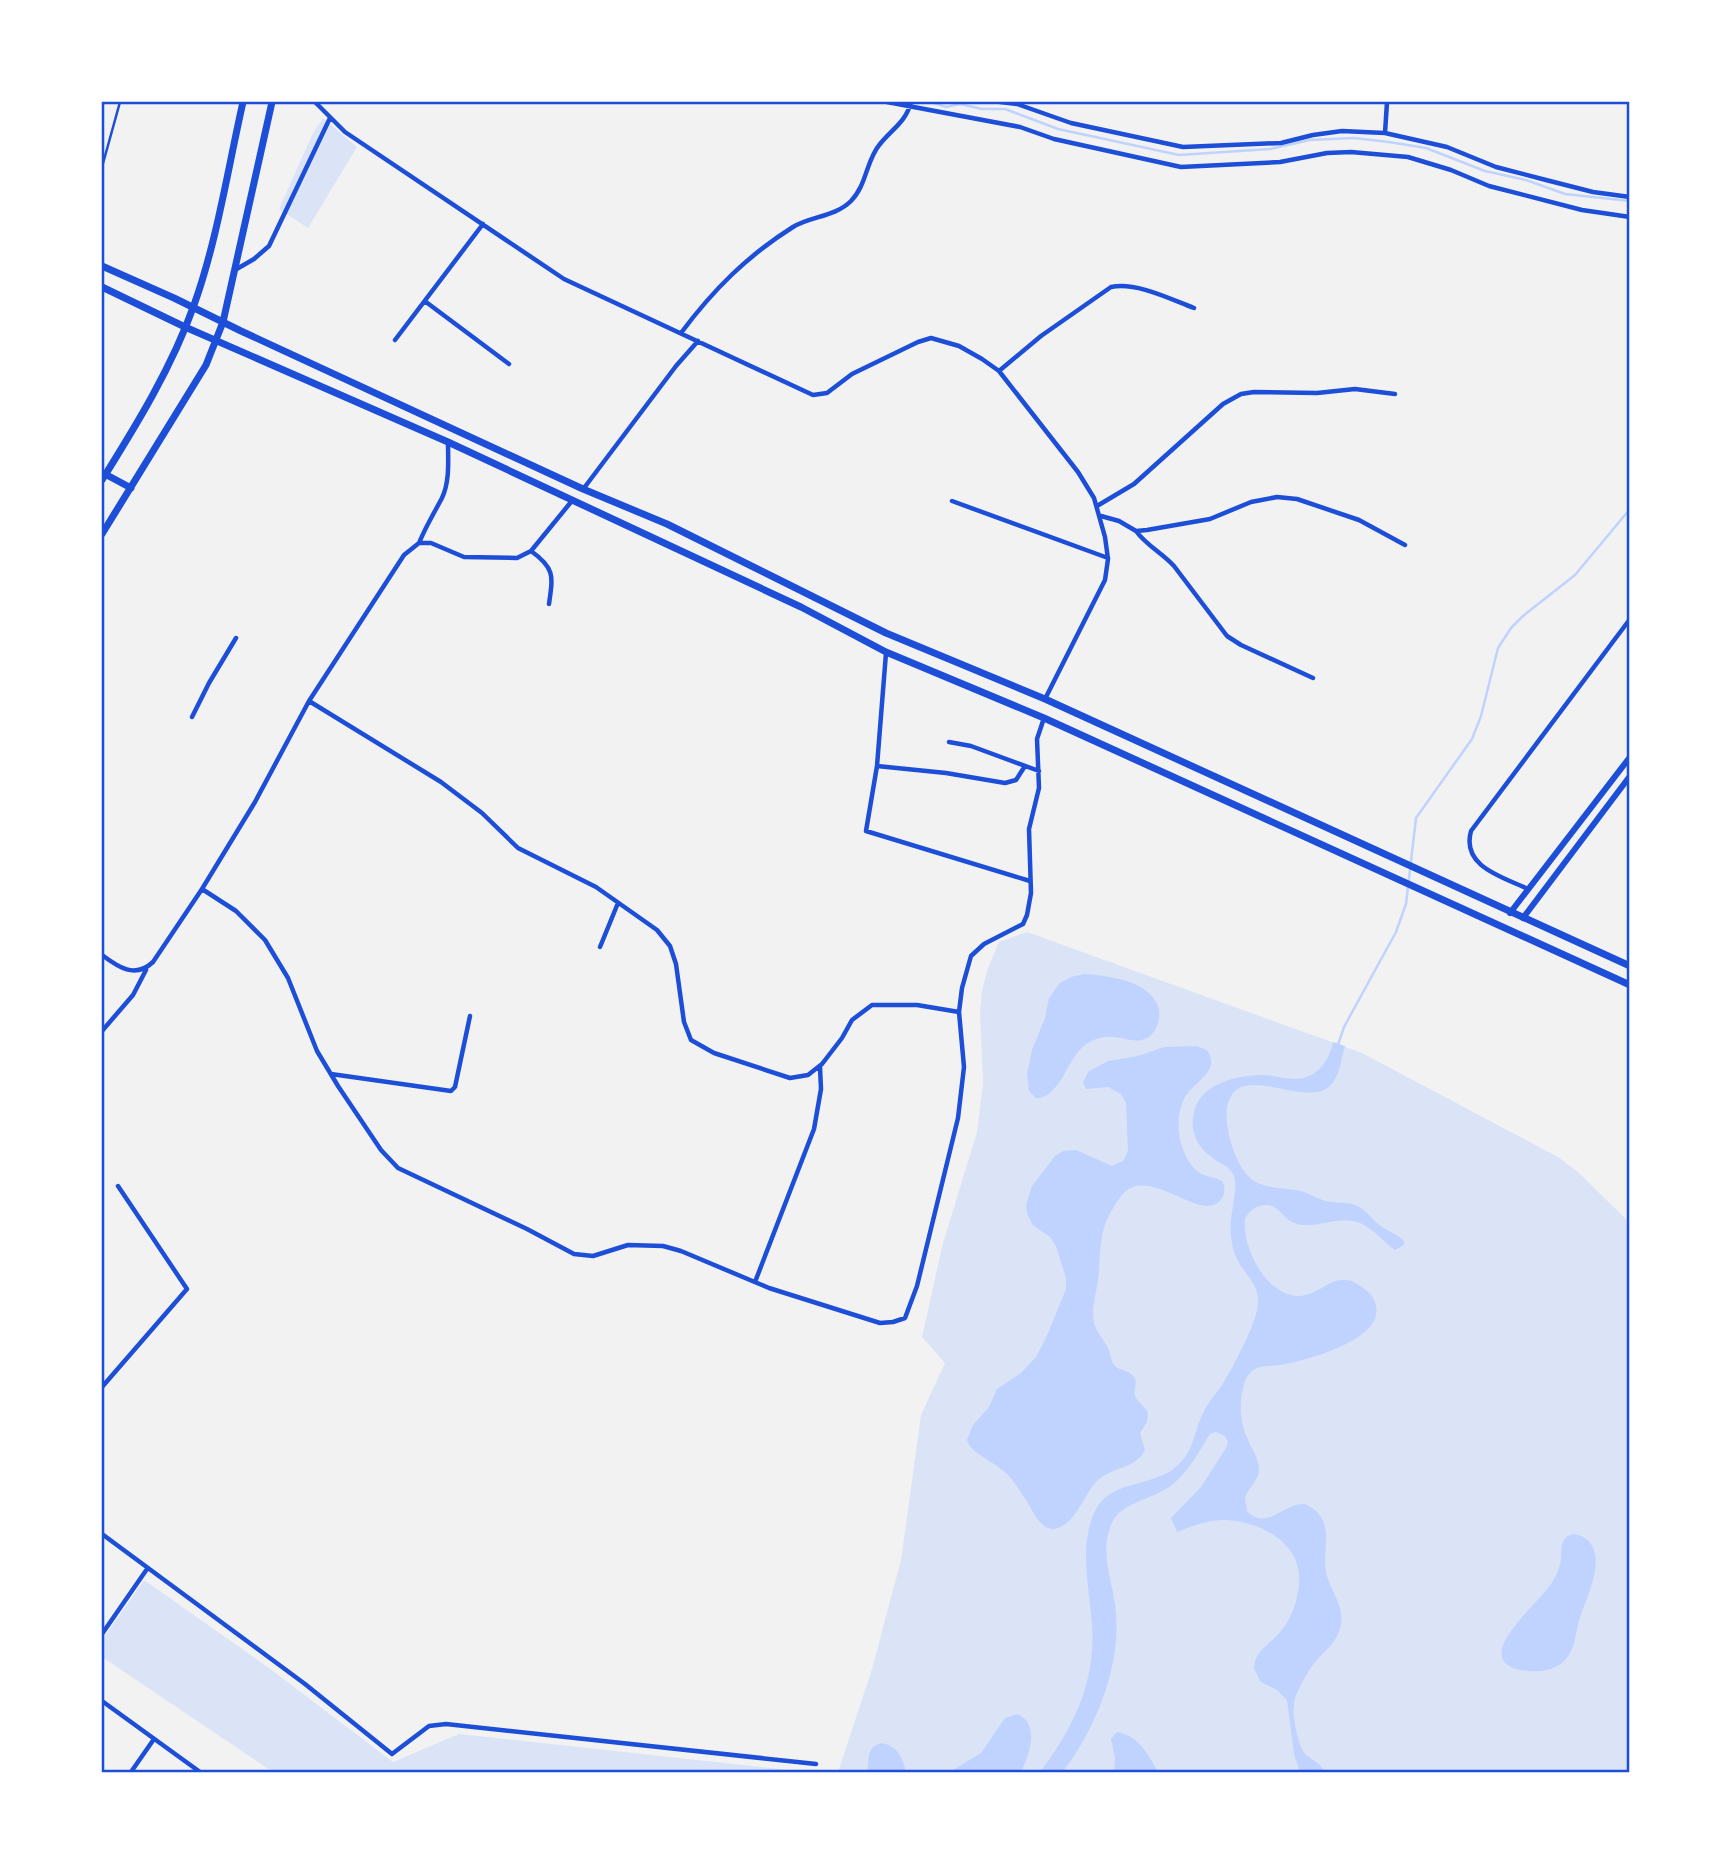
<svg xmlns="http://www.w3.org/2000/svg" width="1731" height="1874" viewBox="0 0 1731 1874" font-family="'IBM Plex Sans',sans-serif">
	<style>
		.green { fill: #dbe4f7 }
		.water { fill: #bfd3fe }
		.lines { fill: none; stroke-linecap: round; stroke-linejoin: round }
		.stream { stroke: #bfd3fe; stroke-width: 2.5 }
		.service { stroke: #1d4ed8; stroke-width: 2.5 }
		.minor { stroke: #1d4ed8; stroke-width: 4.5 }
		.tertiary { stroke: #1d4ed8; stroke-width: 6 }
		.primary { stroke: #1d4ed8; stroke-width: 7 }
		.neatline { fill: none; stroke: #1d4ed8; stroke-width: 2.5 }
	</style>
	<rect width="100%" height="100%" fill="#f2f2f2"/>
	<path class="green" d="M 323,118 L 357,147 L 308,228 L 279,209 L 313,133 Z
		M 1027,932 L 1362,1053 L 1558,1157 L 1579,1173 L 1629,1222 L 1629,1772 L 838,1772 L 872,1669 L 901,1560 L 921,1415 L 945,1363 L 922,1337 L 943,1243 L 977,1132 L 983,1083 L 980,1012 L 982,990 L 988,968 L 999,942 Z
		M 144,1580 L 269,1668 L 393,1762 L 459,1734 L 807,1772 L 273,1772 L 102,1657 L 102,1640 Z"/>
	<path class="water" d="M 1084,974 C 1101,975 1122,978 1137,985 C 1147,990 1156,998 1159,1009 C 1160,1016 1159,1023 1155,1030 C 1142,1050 1124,1035 1106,1037 C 1095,1038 1085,1043 1078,1052 C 1066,1066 1057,1099 1036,1098 L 1029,1091 L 1027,1074 L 1032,1050 L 1045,1018 L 1049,998 L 1060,983 L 1071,977 Z
		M 1333,1042 L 1345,1046 C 1341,1059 1340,1076 1330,1086 C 1304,1110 1236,1057 1227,1108 C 1224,1128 1236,1170 1254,1181 C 1267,1189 1286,1188 1301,1191 C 1311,1194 1320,1201 1331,1202 C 1338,1203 1345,1202 1352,1204 C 1365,1207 1371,1219 1381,1226 C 1389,1232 1397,1234 1404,1241 L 1404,1245 L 1395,1250 C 1383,1242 1374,1229 1360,1223 C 1337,1214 1316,1231 1294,1223 C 1283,1219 1280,1206 1267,1205 C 1256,1205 1249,1211 1245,1219 C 1242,1248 1266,1295 1298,1296 C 1325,1296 1335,1263 1367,1291 C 1374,1297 1378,1306 1376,1315 C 1371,1342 1310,1359 1286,1364 C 1274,1367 1260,1363 1250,1373 C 1245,1378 1244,1385 1242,1393 C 1239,1408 1241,1425 1248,1440 C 1252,1449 1259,1459 1259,1470 C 1259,1480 1248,1488 1245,1498 L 1247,1511 C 1267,1532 1284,1502 1305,1504 C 1339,1520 1320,1550 1327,1576 C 1333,1596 1347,1609 1339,1632 C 1334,1645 1324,1651 1316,1661 C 1309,1669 1295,1693 1294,1704 C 1292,1714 1298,1748 1306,1755 C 1314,1761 1320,1763 1325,1772 L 1300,1772 L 1294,1754 L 1287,1700 L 1277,1690 L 1261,1682 L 1254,1669 C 1254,1650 1271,1644 1281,1631 C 1293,1617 1300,1594 1299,1576 C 1298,1540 1255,1520 1224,1520 C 1208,1520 1192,1526 1177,1532 L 1171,1518 L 1201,1487 L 1226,1448 L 1228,1442 L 1225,1436 L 1216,1432 L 1210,1434 C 1198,1453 1189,1471 1172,1485 C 1151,1501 1120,1501 1111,1525 C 1100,1553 1111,1576 1115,1604 C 1123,1661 1098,1725 1064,1770 L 1062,1772 L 1040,1772 C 1073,1729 1096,1682 1092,1626 C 1090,1589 1078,1547 1095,1511 C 1110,1481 1147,1487 1172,1470 C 1196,1452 1192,1434 1204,1411 C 1209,1401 1216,1394 1222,1385 C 1232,1369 1258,1321 1258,1303 C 1259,1287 1249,1278 1241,1266 C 1235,1257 1232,1247 1231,1236 C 1228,1217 1240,1186 1233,1174 C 1228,1165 1220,1164 1213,1158 C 1197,1148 1189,1130 1194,1112 C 1201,1083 1237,1075 1263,1075 C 1274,1075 1284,1079 1295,1079 C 1316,1079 1329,1062 1333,1042 Z
		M 1196,1046 L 1207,1050 C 1222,1072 1192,1082 1184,1099 C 1173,1120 1179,1155 1197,1171 C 1204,1177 1214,1176 1222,1181 C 1229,1193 1220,1207 1206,1206 C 1183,1204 1142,1169 1122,1195 C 1097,1228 1102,1243 1098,1280 C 1096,1295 1091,1308 1094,1323 C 1097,1332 1102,1338 1107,1346 C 1110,1351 1110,1356 1112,1361 C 1116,1372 1127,1368 1133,1376 C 1139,1382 1133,1389 1135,1396 C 1138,1403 1145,1406 1148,1413 L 1147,1422 L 1140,1433 L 1145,1450 C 1135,1470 1112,1466 1097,1481 C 1086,1493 1080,1510 1069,1521 C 1045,1543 1035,1514 1026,1500 C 1020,1491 1014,1481 1007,1474 C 995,1462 971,1454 967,1440 L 973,1425 L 989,1407 L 997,1389 L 1021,1373 L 1036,1357 L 1046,1338 L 1066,1289 L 1066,1278 L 1056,1246 L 1050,1237 L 1033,1225 L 1027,1214 L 1026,1205 L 1032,1186 L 1055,1156 L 1063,1151 L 1076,1150 L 1112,1166 L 1123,1161 L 1128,1151 L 1126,1103 L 1121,1094 L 1108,1087 L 1086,1089 L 1083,1082 L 1089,1071 L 1108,1061 L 1138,1056 L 1164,1047 Z
		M 1574,1534 C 1614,1542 1588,1595 1580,1617 C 1575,1632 1576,1650 1564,1661 C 1555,1670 1541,1672 1529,1671 C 1462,1665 1537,1605 1551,1584 C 1556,1576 1560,1568 1561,1559 C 1562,1553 1560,1544 1565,1539 C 1567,1535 1570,1535 1574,1534 Z
		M 1017,1714 C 1041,1724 1029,1755 1021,1772 L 950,1772 L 981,1753 L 1005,1718 Z
		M 1117,1732 C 1138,1735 1149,1755 1158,1772 L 1114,1772 L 1115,1758 L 1111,1739 Z
		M 881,1743 C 897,1745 903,1758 906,1772 L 867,1772 C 870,1759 865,1748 881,1743 Z"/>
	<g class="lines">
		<path class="stream" d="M 931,102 L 946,107 L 960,104 L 982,109 L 1005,109 L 1058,129 L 1179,155 L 1270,149 L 1310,140 L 1354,138 L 1389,142 L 1426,148 L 1485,171 L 1526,180 L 1565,194 L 1630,201
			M 1338,1045 L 1344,1027 L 1396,932 L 1406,904 L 1416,818 L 1472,739 L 1481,716 L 1498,648 L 1511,628 L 1523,616 L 1575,575 L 1630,509"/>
		<path class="service" d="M 102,167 L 120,102"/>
		<path class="minor" d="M 315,102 L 345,132 L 564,279 L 813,395 L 827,393 L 852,374 L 918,342 L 931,338 L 959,346 L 982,359 L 999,371 L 1078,472 L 1094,498 L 1105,537 L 1108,559 L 1105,580 L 1045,699
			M 887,102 L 1020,127 L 1054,139 L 1181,167 L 1280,162 L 1327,153 L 1351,152 L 1408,157 L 1451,170 L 1489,186 L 1582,210 L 1630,217
			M 1000,102 L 1017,104 L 1071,123 L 1183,147 L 1281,143 L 1313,135 L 1342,131 L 1385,133 L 1387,102
			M 1385,133 L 1447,147 L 1496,167 L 1546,180 L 1593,192 L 1630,197
			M 235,270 L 254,259 L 269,246 L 330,118
			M 426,302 L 509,364
			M 681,333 C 713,290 747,256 793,227 C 811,216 835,217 851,201 C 867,185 866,160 880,144 C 892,129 906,122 911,102
			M 395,340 L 483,224
			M 999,371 L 1041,336 L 1111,287 C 1137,282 1170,299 1194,308
			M 584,488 L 676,366 L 698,341
			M 952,501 L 1108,558
			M 1097,506 L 1134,484 L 1223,404 L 1241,394 L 1254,392 L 1317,393 L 1355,389 L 1395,394
			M 1101,516 L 1119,521 L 1136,531 L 1147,530 L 1210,519 L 1251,502 L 1277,497 L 1297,499 L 1359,520 L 1405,545
			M 1136,531 C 1146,545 1162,553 1174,566 L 1227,636 L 1241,645 L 1313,678
			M 419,543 C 426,526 434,513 442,498 C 450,481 448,460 448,442
			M 531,551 C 555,568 553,576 549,604
			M 886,653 L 877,766 L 866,831 L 1030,881
			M 309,701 L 441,782 L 482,813 L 518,848 L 596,887 L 657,930 L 670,946 L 676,964 L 684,1022 L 691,1040 L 714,1053 L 790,1078 L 808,1075 L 822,1064 L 842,1038 L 852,1020 L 872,1005 L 917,1005 L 959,1012
			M 192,717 L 209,683 L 236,638
			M 949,742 L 971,746 L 1039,771
			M 877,766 L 946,773 L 1005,783 L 1016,780 L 1025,766
			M 202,889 L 236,911 L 265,940 L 288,978 L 317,1051 L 338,1086 L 381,1150 L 398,1168 L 527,1229 L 574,1254 L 593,1256 L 628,1245 L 663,1246 L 681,1251 L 769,1288 L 880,1323 L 893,1322 L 905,1318 L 917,1286 L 958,1118 L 964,1067 L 959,1012 L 962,988 L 971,956 L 984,944 L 1023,924 L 1027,915 L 1031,893 L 1029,829 L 1039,788 L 1037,739 L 1044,718
			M 1528,889 C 1503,877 1461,867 1471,831 L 1630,619
			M 600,947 L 618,903
			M 102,955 C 118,967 135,979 153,962 L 202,889 L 255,802 L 309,701 L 404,555 L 419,543 L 431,543 L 464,557 L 517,558 L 531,551 L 571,502
			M 102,1031 L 133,995 L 146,970
			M 331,1074 L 451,1091 L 455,1087 L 470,1016
			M 755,1282 L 814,1129 L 821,1089 L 820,1067
			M 102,1387 L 187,1289 L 118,1186
			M 102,1534 L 305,1684 L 392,1754 L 429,1726 L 446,1724 L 816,1764
			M 102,1634 L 147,1569
			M 102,1701 L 200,1772
			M 131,1772 L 154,1739"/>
		<path class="tertiary" d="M 1510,913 L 1630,757
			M 1523,918 L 1630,776"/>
		<path class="primary" d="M 102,266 L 174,298 L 241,331 L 583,489 L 667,524 L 886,633 L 1045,699 L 1630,966
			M 102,287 L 185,327 L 448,442 L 801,607 L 886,652 L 1044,718 L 1630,985
			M 105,474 L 131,488
			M 102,480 C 137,424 172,367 194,305 C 217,241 228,168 243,102
			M 102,534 L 206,365 L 223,322 L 272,102"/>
	</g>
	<rect width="1731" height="1874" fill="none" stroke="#ffffff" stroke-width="206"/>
	<rect x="103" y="103" width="1525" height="1668" class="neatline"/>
</svg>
